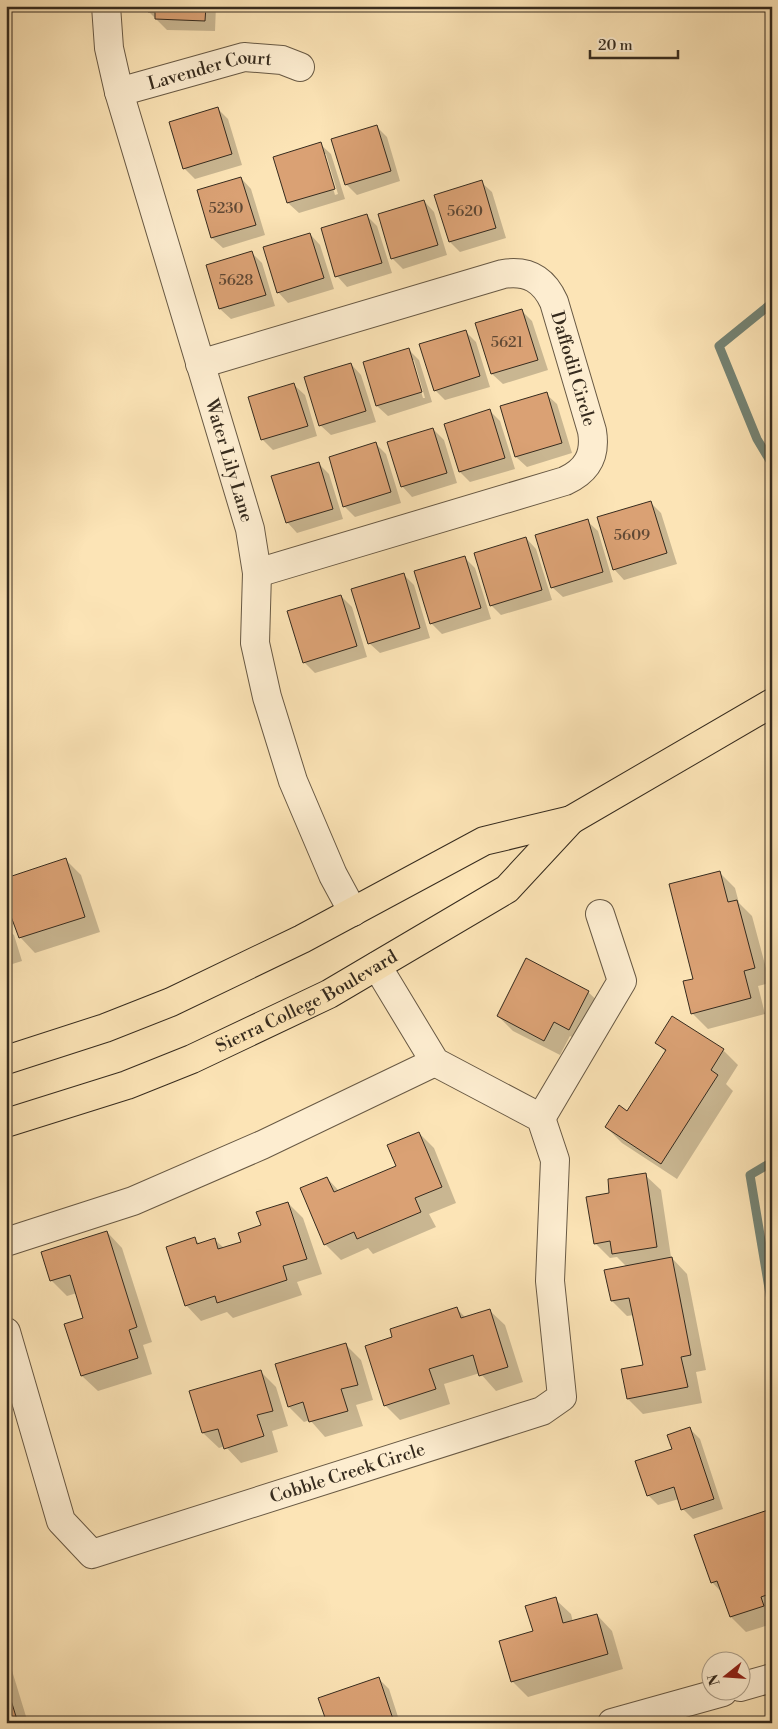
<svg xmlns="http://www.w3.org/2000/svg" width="778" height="1729" viewBox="0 0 778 1729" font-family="'Libre Bodoni',serif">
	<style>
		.shadow { fill: #0003; fill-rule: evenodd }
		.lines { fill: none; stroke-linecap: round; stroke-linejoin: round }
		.stream { stroke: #758475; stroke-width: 9 }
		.building { fill: #daa174; stroke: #362b1e }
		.street-casing { stroke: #685944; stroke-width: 30 }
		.primary-casing { stroke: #362b1e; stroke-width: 30 }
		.street { stroke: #fdedd0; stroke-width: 28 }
		.primary { stroke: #fce4b6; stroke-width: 28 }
		.labels { text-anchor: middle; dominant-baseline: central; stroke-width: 4; stroke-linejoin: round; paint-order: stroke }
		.number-label { font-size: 15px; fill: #5f4834 }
		.street-label { font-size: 18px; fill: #362b1e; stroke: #fdedd0 }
	</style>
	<rect width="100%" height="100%" fill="#fce4b6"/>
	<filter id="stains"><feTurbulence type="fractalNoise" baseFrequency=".004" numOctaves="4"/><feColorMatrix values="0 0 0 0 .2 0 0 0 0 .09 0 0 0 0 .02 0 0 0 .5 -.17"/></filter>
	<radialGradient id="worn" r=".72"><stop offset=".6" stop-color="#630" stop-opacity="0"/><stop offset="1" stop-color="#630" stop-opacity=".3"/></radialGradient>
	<path class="shadow" d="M 149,6 L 216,6 L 215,31 L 167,30 L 149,12 Z
		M 285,6 L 303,6 L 303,10 L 289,10 Z
		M 217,108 L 228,119 L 242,165 L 195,179 L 184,168 Z
		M 376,126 L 387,137 L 400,181 L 357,195 L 346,184 Z
		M 320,144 L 331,154 L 345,199 L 299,213 L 288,203 ZM 323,154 L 326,154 L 338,194 L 335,195 Z
		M 241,178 L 251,189 L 265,235 L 223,248 L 212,238 L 198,191 Z
		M 481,182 L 492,192 L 506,238 L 460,252 L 450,242 Z
		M 424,201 L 434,212 L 447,255 L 403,269 L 392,258 Z
		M 367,216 L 377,226 L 392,273 L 347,287 L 337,276 Z
		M 310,234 L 320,245 L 334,289 L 288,303 L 278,292 Z
		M 252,253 L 262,263 L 275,306 L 231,319 L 220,309 L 207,266 Z
		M 522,311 L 532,321 L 548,370 L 503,384 L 492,374 Z
		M 465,331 L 476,342 L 490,387 L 445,400 L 435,390 Z
		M 409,350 L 419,360 L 432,402 L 388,416 L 377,406 ZM 411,360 L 414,360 L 425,398 L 423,398 Z
		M 351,364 L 361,375 L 376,422 L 331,435 L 320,425 Z
		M 294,385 L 305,395 L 317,436 L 273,450 L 262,439 Z
		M 546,394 L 557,404 L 572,453 L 527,467 L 516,457 Z
		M 490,411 L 500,421 L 515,469 L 470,482 L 460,472 Z
		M 433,429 L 444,440 L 457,483 L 412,497 L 402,486 Z
		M 376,444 L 386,454 L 401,503 L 355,517 L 344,506 Z
		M 318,463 L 329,474 L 343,519 L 297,533 L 287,522 Z
		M 650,502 L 661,513 L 677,564 L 624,580 L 614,569 Z
		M 587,521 L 598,531 L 613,582 L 563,597 L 552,587 Z
		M 526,538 L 536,549 L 552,600 L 501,615 L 491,605 Z
		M 464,557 L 475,568 L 491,619 L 442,634 L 431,623 Z
		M 403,574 L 414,585 L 430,638 L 380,653 L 369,643 Z
		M 341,596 L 352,607 L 367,657 L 315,673 L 304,662 Z
		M 66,860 L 81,875 L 100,932 L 35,953 L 20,937 L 15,921 L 9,923 L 6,920 L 6,879 Z
		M 719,872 L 735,888 L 739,903 L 752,916 L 770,983 L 758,986 L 765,1014 L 708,1029 L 692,1013 L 695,979 Z
		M 6,928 L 14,935 L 22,961 L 6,966 Z
		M 588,992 L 604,1007 L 585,1044 L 570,1036 L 560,1055 L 513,1031 L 498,1016 Z
		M 656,1043 L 723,1050 L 738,1065 L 726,1084 L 733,1091 L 677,1179 L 622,1143 L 606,1127 L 628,1112 L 666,1052 Z
		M 419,1133 L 434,1148 L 456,1203 L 429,1214 L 436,1227 L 373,1254 L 368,1248 L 341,1260 L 325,1244 L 327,1178 L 339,1191 L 397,1166 Z
		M 645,1175 L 661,1190 L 671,1257 L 687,1274 L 706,1370 L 696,1372 L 702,1403 L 643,1414 L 628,1399 L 644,1366 L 634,1315 L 627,1316 L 612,1301 L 627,1267 L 617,1257 L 610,1258 L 595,1243 L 611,1194 Z
		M 288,1203 L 303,1218 L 322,1274 L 297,1282 L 302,1295 L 233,1318 L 227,1312 L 201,1321 L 186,1305 L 194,1239 L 200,1244 L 215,1240 L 224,1248 L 242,1242 Z
		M 107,1232 L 122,1248 L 152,1342 L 143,1345 L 152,1374 L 98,1391 L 82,1376 L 66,1325 L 85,1319 L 77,1293 L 67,1296 L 52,1281 L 43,1253 Z
		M 457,1309 L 466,1318 L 489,1310 L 505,1325 L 523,1382 L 496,1391 L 480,1373 L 444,1384 L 450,1404 L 400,1420 L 385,1405 L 394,1338 Z
		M 346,1345 L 361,1360 L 373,1400 L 356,1405 L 363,1426 L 325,1437 L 310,1420 L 304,1422 L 289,1407 Z
		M 260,1371 L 276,1387 L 288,1426 L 272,1431 L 278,1452 L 241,1463 L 225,1446 L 219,1448 L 203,1433 L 191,1392 Z
		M 690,1429 L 700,1439 L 723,1509 L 693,1519 L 683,1509 L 679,1499 L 658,1505 L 648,1495 L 674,1450 Z
		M 771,1510 L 772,1624 L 746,1632 L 731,1617 L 723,1594 L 712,1582 L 696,1535 Z
		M 555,1599 L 571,1614 L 573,1622 L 597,1615 L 612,1631 L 623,1669 L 528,1697 L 512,1681 L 534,1632 Z
		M 6,1651 L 28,1723 L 6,1723 Z
		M 378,1678 L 389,1689 L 400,1723 L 328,1723 Z"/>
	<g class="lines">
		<path class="stream" d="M 772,303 L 719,346 L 757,439 L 772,464
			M 772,1162 L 750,1175 L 772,1306"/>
	</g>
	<path class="building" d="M 148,6 L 206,6 L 205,21 L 155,19 L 155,12 L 148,12 Z
		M 218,107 L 232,154 L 183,169 L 169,122 Z
		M 377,125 L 391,171 L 345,185 L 331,139 Z
		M 321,142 L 335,189 L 287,203 L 273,157 Z
		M 241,177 L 256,225 L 211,238 L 197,190 Z
		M 482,180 L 496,228 L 449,242 L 434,195 Z
		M 424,200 L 438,245 L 391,259 L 378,214 Z
		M 367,214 L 382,263 L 335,277 L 321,228 Z
		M 310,233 L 324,278 L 277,293 L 263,247 Z
		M 252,251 L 266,295 L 219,309 L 206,265 Z
		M 522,309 L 538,360 L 491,374 L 475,323 Z
		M 466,330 L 480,376 L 434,391 L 419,344 Z
		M 409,348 L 422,392 L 376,406 L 363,362 Z
		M 351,363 L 366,411 L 319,426 L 304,377 Z
		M 294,383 L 308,426 L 261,440 L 248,397 Z
		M 547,392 L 562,443 L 515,457 L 500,406 Z
		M 490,409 L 505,458 L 459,472 L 444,424 Z
		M 433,428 L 447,473 L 401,487 L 387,442 Z
		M 376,442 L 391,492 L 343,507 L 329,457 Z
		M 319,462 L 333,509 L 286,523 L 271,476 Z
		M 651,501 L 667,553 L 613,570 L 597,517 Z
		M 588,519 L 603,572 L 551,588 L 535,535 Z
		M 526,537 L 542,590 L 490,606 L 474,553 Z
		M 465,556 L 481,608 L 430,624 L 414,571 Z
		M 404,573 L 420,628 L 368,644 L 351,589 Z
		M 341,595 L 357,646 L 303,663 L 287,611 Z
		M 66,858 L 85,917 L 19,938 L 6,903 L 6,878 Z
		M 720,871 L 728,902 L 737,900 L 755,968 L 744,971 L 751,998 L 691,1014 L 683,981 L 693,979 L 669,884 Z
		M 526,958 L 589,991 L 569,1030 L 554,1022 L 544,1041 L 497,1016 Z
		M 672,1016 L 724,1049 L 711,1070 L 718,1075 L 661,1164 L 605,1127 L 619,1105 L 627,1111 L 666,1050 L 655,1043 Z
		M 419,1132 L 442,1187 L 415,1198 L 421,1212 L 357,1239 L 354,1232 L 324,1245 L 300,1188 L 327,1177 L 334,1192 L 396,1166 L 387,1145 Z
		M 646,1173 L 657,1247 L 612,1254 L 610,1241 L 594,1244 L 586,1197 L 609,1193 L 608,1179 Z
		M 288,1202 L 307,1259 L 283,1266 L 287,1280 L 217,1303 L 215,1296 L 185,1306 L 166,1247 L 195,1237 L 197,1244 L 215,1238 L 218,1249 L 241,1242 L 238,1233 L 261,1225 L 256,1212 Z
		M 107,1231 L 137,1327 L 129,1330 L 138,1358 L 81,1376 L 64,1324 L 83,1318 L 70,1275 L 50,1281 L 41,1252 Z
		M 672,1257 L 691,1355 L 681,1357 L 688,1387 L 627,1399 L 621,1369 L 643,1365 L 629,1298 L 611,1301 L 604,1270 Z
		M 457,1307 L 461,1318 L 490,1309 L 508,1367 L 479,1376 L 473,1355 L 429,1369 L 436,1389 L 384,1406 L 365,1346 L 392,1337 L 390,1329 Z
		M 346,1343 L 358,1385 L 341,1389 L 348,1411 L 309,1422 L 303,1402 L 288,1407 L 275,1364 Z
		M 261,1370 L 273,1411 L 257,1415 L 264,1436 L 224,1449 L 218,1429 L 202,1433 L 189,1391 Z
		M 690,1427 L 714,1499 L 681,1510 L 674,1487 L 647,1496 L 635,1461 L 672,1449 L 667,1435 Z
		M 771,1509 L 772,1593 L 761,1597 L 764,1606 L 730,1617 L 717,1581 L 711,1583 L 694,1535 Z
		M 556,1597 L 563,1623 L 597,1614 L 608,1654 L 511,1682 L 499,1641 L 533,1631 L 525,1606 Z
		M 379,1677 L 394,1722 L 327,1723 L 318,1698 Z
		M 6,1684 L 18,1723 L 6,1723 Z"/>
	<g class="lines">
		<g class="street-casing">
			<g id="street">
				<path id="s1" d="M 106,6 L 109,48 L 119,92 L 250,529 L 257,573 L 255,643 L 267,697 L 293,781 L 333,875 L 353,912"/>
				<path id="s2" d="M 119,92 L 244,57 L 282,60 L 300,67"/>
				<path id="s3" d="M 200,364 L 503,274 C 528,270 544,280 554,302 L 592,431 C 596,455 587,471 565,481 L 257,573"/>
				<path d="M 541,1118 L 622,981 L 600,914"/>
				<path d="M 6,1242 L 133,1201 L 262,1145 L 435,1062"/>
				<path id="s4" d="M 6,1332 L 61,1521 L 92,1554 L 542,1411 L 562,1397 L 550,1281 L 555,1160 L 541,1118 L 435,1062 L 377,966"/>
				<path d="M 740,1687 L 772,1678"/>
				<path d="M 612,1723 L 723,1692"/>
			</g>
		</g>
		<g class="primary-casing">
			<g id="primary">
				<path d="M 6,1060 L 105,1028 L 171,1002 L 302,939 L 484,841 L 571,820 L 772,703"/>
				<path id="s5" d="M 6,1123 L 127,1085 L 192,1059 L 329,994 L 507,889 L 571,820"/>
			</g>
		</g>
		<use href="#street" class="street"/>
		<use href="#primary" class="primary"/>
	</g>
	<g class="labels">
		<g class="number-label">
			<text x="226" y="208">5230</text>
			<text x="465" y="211">5620</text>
			<text x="236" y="280">5628</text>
			<text x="507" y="342">5621</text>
			<text x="632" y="535">5609</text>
		</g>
		<g class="street-label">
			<text stroke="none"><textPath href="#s2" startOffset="94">Lavender Court</textPath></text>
			<text stroke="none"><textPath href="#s3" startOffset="449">Daffodil Circle</textPath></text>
			<text stroke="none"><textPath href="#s1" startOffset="472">Water Lily Lane</textPath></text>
			<text stroke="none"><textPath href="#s5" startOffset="325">Sierra College Boulevard</textPath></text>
			<text stroke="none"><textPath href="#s4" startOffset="510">Cobble Creek Circle</textPath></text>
		</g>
	</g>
	<rect width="778" height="1729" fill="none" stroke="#fce4b6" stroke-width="25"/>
	<rect x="8" y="8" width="763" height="1714" fill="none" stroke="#362b1e" stroke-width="2.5"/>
	<rect x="12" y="12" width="753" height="1704" fill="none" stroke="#362b1e"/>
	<g transform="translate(726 1676) rotate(253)"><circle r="24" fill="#fdedd0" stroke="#ad9f89"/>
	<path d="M0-4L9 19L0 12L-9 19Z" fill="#8f2418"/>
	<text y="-8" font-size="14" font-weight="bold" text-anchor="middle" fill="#362b1e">N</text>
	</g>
	<path d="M590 50v8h88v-8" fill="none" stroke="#362b1e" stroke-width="2.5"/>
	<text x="598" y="50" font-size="15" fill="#362b1e" stroke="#fdedd0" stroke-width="4" paint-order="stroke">20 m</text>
	<rect width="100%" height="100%" filter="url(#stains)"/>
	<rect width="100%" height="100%" fill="url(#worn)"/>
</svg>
